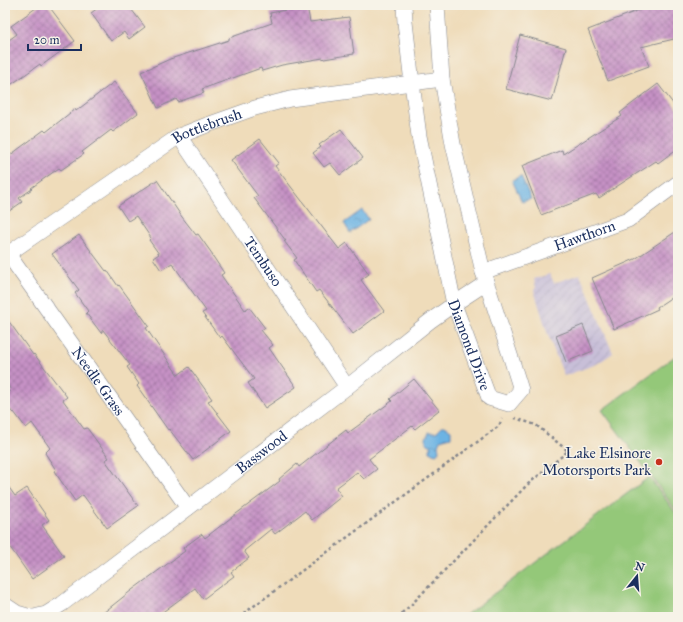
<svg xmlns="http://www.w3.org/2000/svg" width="683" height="622" viewBox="0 0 683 622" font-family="'IM FELL Great Primer',serif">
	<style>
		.industrial { fill: url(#industrial-furrows) }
		.green { fill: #94c879; stroke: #587c6c }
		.water { fill: url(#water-ripples); stroke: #4471a0 }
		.building { fill: url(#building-cross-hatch) }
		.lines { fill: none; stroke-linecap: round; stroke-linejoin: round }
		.street-casing { stroke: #85868c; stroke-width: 16 }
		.path { stroke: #85868c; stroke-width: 2.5; stroke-dasharray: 3 3; stroke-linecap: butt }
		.street { stroke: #fff; stroke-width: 15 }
		.poi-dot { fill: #c8321e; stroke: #f7f3e8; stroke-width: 1.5 }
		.labels { text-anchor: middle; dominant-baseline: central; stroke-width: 3; stroke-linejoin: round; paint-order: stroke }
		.street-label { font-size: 15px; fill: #1b2f5e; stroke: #f7f3e8 }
		.poi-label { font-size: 15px; fill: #1b2f5e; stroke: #f7f3e8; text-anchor: end }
	</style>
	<defs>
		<pattern id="industrial-furrows" width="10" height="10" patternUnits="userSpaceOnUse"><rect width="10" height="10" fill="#c8bfd8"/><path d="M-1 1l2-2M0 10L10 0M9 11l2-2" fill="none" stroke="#aba4bc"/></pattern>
		<pattern id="water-ripples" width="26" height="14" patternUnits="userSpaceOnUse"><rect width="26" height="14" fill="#6cb3e3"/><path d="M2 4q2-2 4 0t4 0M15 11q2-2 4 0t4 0" fill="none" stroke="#5892bb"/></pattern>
		<pattern id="building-cross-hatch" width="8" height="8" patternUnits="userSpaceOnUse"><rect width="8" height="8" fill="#c691c5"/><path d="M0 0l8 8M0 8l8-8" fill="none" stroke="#a077a3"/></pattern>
	</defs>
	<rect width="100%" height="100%" fill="#f7f3e8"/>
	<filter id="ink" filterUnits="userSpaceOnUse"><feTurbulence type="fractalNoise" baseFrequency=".025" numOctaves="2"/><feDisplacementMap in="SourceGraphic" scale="8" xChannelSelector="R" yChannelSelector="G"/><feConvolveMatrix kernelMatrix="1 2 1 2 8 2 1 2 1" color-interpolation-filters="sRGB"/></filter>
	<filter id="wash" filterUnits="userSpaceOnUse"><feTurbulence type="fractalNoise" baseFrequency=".012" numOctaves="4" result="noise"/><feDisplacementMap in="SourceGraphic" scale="16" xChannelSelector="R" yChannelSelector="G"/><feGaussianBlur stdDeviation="0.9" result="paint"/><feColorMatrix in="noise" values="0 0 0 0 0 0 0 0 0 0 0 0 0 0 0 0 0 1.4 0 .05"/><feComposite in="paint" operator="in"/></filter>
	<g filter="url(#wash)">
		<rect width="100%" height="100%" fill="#efdcba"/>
		<path class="industrial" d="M 550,274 L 554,283 L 580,274 L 613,353 L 597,364 L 564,376 L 548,335 L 534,290 L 536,288 L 534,279 Z"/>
		<path class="green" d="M 678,354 L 678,513 L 602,410 Z
			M 649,477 L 678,516 L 678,617 L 463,617 Z"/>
		<path class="water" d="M 521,176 L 531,199 L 522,202 L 512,180 Z
			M 362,210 L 369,219 L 350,233 L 344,223 Z
			M 442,426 L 445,426 L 451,430 L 451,437 L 440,440 L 438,445 C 439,449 440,452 436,454 L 430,452 L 430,448 L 432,446 L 426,443 L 426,438 L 429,432 L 436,432 Z"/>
		<g id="blocks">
			<path class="building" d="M 40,5 L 48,5 L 75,41 L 41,66 L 40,64 L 5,89 L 5,43 L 17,34 L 11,26 Z
				M 102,5 L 128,5 L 145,27 L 129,39 L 124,32 L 111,41 L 91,13 Z
				M 652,5 L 678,5 L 678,38 L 641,47 L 649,66 L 608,81 L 588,30 Z
				M 307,6 L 310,22 L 349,17 L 354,54 L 324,59 L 323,58 L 282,65 L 262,71 L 261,68 L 202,89 L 204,93 L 178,102 L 176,99 L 158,108 L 141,72 L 170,59 L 229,40 L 229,38 L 272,23 L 270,13 Z
				M 520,35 L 566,48 L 552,101 L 506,89 Z
				M 114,82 L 138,113 L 113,132 L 111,130 L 82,152 L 84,154 L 61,170 L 59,168 L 31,188 L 32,189 L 19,198 L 22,202 L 5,214 L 5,159 L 44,130 L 46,132 L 75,109 L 76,111 Z
				M 658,84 L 678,110 L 678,148 L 658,163 L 656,161 L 599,198 L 596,194 L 541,215 L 522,166 L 562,150 L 563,154 L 622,116 L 620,113 Z
				M 341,129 L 363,158 L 340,175 L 330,163 L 324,167 L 313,153 L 321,147 L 319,145 Z
				M 260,139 L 279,163 L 275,166 L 339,249 L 347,243 L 369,274 L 361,280 L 384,311 L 353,334 L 319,290 L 316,292 L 294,260 L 297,258 L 284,241 L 286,241 L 254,198 L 258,196 L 231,160 Z
				M 157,180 L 182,217 L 196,235 L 198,234 L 213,255 L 212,255 L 224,273 L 221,275 L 245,310 L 249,307 L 265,328 L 261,330 L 273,345 L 269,348 L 296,387 L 265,408 L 248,383 L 254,379 L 222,336 L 220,338 L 202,313 L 206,311 L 172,263 L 161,270 L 153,258 L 159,254 L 149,240 L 151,238 L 136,216 L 128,221 L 118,206 Z
				M 678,230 L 678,293 L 657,307 L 658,309 L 614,329 L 592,278 L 635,259 Z
				M 79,235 L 106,271 L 107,270 L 118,286 L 119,285 L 149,326 L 146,328 L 178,375 L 189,367 L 212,399 L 208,401 L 231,431 L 193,460 L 169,429 L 168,430 L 137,386 L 139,384 L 127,367 L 130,365 L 103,330 L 101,333 L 86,313 L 88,311 L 75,293 L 79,290 L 52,254 Z
				M 5,316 L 33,355 L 34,354 L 67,397 L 63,400 L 84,429 L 87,428 L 109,458 L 105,460 L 138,506 L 107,528 L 83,495 L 75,501 L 54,471 L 56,470 L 45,453 L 50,448 L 32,423 L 26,428 L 14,412 L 13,413 L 5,404 L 5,395 L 11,390 L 5,382 Z
				M 583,325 L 593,351 L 566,362 L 556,336 Z
				M 414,379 L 439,410 L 415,429 L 412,426 L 369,459 L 377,469 L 364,479 L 357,472 L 336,488 L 342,496 L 312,520 L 305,511 L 275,534 L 271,529 L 244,551 L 249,558 L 231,572 L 234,576 L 203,599 L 195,588 L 156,617 L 98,617 L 132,590 L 185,551 L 183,548 L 202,534 L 205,538 L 232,517 L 280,481 L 279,479 L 297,464 L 299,467 L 346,430 L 348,433 L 392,401 L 390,399 Z
				M 5,482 L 15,496 L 27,488 L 49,520 L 42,525 L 64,556 L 32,579 L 5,540 Z"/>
		</g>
	</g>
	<g filter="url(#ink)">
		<use href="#blocks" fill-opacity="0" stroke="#85868c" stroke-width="1"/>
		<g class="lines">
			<g class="street-casing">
				<g id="street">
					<path id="s1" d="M 404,5 L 405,22 L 412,83 L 419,136 L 454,304 L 489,398 L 509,404 L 521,390 L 511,358 L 483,272 L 453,144 L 442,79 L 437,5"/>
					<path id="s2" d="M 179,136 L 347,387"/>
					<path id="s3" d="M 8,254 L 188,508"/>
					<path id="s4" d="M 5,256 L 41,231 L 179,136 L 207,125 L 255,108 L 290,99 L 442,79"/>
					<path id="s5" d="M 483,272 L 628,220 L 678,183"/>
					<path d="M 5,605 L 17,613 L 31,617"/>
					<path id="s6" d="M 34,617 L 46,614 L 62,604 L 347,387 L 430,321 L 454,304 L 486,283"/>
				</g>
			</g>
			<path class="path" d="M 239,617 L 499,426 L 502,419
				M 397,617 L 410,606 L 527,485 L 568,451 L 536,425 L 515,418"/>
			<use href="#street" class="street"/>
		</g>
	</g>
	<circle class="poi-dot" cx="659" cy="462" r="4"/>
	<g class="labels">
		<g class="street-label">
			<text stroke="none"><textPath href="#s4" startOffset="241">Bottlebrush</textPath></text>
			<text stroke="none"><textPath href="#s5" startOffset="108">Hawthorn</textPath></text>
			<text stroke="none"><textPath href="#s2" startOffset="151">Tembuso</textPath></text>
			<text stroke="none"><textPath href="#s1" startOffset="347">Diamond Drive</textPath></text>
			<text stroke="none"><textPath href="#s3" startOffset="156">Needle Grass</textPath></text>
			<text stroke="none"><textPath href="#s6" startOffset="282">Basswood</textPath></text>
		</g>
		<g class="poi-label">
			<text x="651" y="453">Lake Elsinore<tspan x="651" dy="17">Motorsports Park</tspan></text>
		</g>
	</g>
	<rect width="683" height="622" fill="none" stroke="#f7f3e8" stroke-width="20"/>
	<g transform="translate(637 576) rotate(17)" stroke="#f7f3e8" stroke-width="3" paint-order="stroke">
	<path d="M0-3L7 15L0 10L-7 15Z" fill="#1b2f5e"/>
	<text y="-6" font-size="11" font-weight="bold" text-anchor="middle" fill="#1b2f5e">N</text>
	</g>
	<path d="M28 44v6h53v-6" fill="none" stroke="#1b2f5e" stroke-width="2"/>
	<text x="34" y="44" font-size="12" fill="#1b2f5e" stroke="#f7f3e8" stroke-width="3" paint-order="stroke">20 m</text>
</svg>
